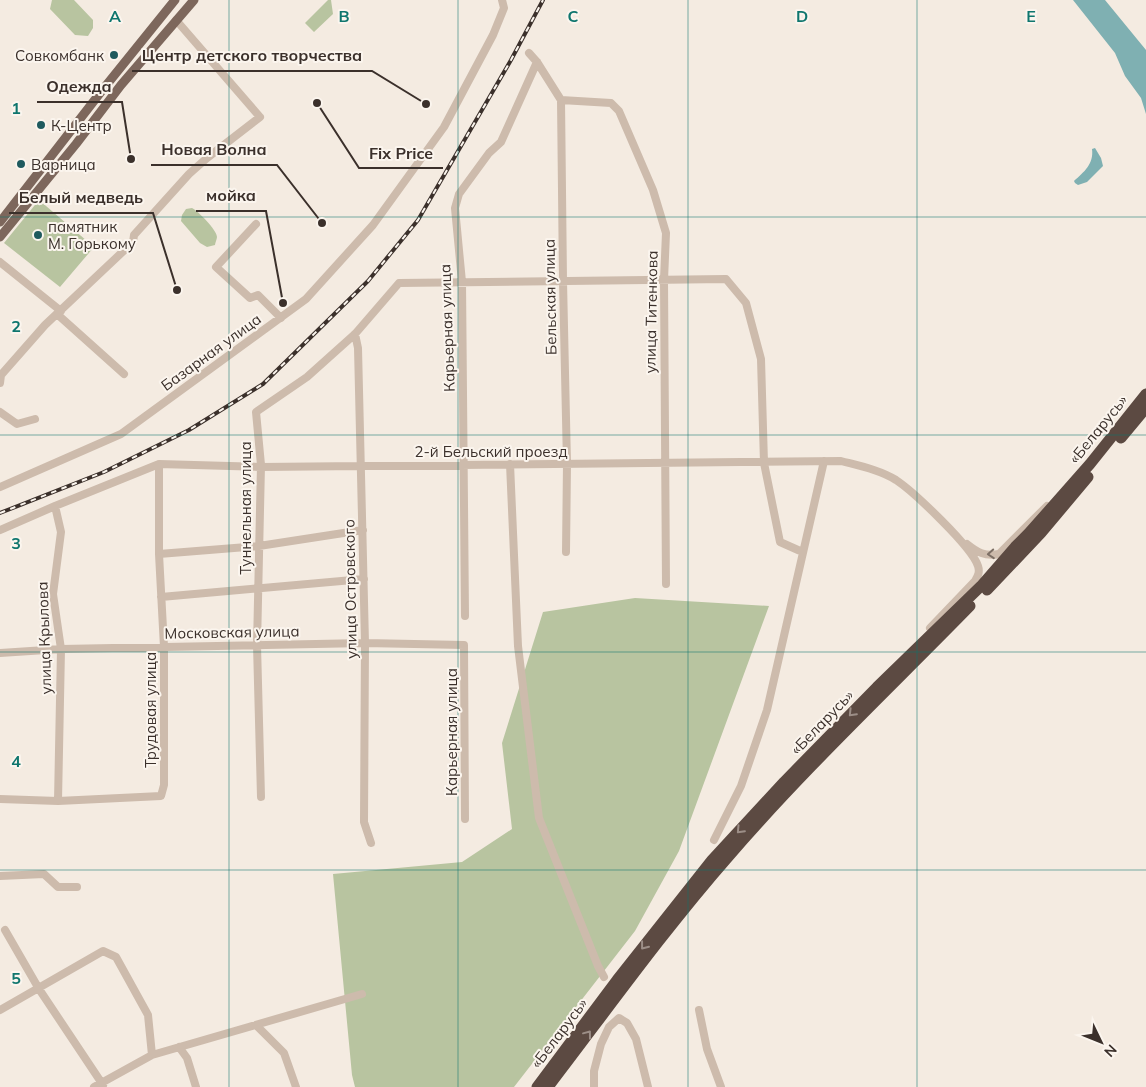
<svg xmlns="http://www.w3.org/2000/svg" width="1146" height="1087" viewBox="0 0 1146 1087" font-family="Mulish,sans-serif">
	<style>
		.green { fill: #b8c4a0 }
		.water { fill: #7fb0b2 }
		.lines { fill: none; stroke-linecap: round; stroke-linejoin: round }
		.minor { stroke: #cdbbac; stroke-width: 8 }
		.major { stroke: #7d675c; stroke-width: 9 }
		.highway { stroke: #5c4a42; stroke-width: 11 }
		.rail-casing { stroke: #3b302b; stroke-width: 4 }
		.rail { stroke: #fbf5ee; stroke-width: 2; stroke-dasharray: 5.5; stroke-linecap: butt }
		.oneway { stroke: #7d6f65 }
		.oneway2 { stroke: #9c8e87 }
		.grid { fill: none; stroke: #0f766e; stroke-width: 1; stroke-opacity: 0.55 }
		.poi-dot { fill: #1f5a5e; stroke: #fbf5ee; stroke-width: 2 }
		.labels { text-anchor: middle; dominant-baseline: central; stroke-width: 4; stroke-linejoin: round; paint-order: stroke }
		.poi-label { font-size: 15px; fill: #3b302b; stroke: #fbf5ee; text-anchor: start }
		.street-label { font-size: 15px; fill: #3b302b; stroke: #fbf5ee }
		.grid-label { font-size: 16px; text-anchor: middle; font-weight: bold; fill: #0f766e; stroke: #fbf5ee; stroke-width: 4; stroke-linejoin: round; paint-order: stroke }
		.leader { fill: none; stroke: #3b302b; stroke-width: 2 }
		.callout-dot { fill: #3b302b; stroke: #fbf5ee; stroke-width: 2 }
		.callout-label { font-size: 16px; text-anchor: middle; font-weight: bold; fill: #3b302b; stroke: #fbf5ee; stroke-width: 4; stroke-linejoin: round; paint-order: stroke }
	</style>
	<rect width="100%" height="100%" fill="#f4ebe1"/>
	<path class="green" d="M 52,0 L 74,0 L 93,20 L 93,28 L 88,36 L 75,35 L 50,9 Z
		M 328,0 L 331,0 L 333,14 L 314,32 L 305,23 Z
		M 39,200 L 94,247 L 60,287 L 4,243 Z
		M 192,208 C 198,211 217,230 217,237 C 217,239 215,243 215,245 L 207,247 L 200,243 L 181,221 L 182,215 L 186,209 Z
		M 635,598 L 769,606 L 679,851 L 635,931 L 514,1087 L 355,1087 L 352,1075 L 333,874 L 462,862 L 512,829 L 502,743 L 543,612 Z"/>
	<path class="water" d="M 1073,0 L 1105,0 L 1146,50 L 1146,114 L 1141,98 L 1125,76 L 1115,53 Z
		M 1095,148 L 1101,158 L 1103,166 L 1087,182 L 1078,185 L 1075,183 L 1074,181 C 1084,172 1094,164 1092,149 Z"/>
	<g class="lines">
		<path class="minor" d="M 529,53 L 537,62 L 561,100 L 563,281 L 567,464 L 566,552
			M 561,100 L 611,103 L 619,111 L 653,190 L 666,233 L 664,280 L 666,584
			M 256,224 L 216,267 L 250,298 L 258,295 L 281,318
			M 0,262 L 61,311
			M 57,314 L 124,374
			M 355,334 L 358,348 L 365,643 L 364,822 L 371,843
			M 0,383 L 1,375 L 45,325 L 133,242 L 134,235 L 189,174 L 207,158 L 260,117 L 176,20
			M 0,412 L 17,424 L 35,419
			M 510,464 L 518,646 L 539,818 L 598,966 L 604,977
			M 0,487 L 121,434 L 306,299 L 373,225 L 444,127 L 493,35 L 504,8 L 502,0
			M 55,506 L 61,532 L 53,594 L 61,649 L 58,801
			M 0,530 L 55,506 L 159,464 L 261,467 L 841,461 C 860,466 880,470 896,480 C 914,492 972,547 978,566 C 980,572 978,576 975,581 L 930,628
			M 967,544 C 977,552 985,557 999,554 L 1047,506
			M 159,554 L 259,546 L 363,530
			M 161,597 L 364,579
			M 465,616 L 462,282 L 455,208 L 459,194 L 489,153 L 501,142 L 537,62
			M 0,653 L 61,649 L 365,643 L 464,645 L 465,819
			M 261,797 L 257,645 L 261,465 L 256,412 L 307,377 L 355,334 L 399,283 L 726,279 L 746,303 L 761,359 L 764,463 L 780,542 L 798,550
			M 0,799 L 58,801 L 161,796 L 164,785 L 164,647 L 159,554 L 159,464
			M 714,840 L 741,786 L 767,710 L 824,461
			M 0,876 L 44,874 L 58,887 L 77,887
			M 5,930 L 39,989 L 103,1085
			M 0,1010 L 103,951 L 116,957 L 148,1015 L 152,1055
			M 699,1010 L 707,1049 L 721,1087
			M 256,1025 L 284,1053 L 296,1087
			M 179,1047 L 187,1058 L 196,1087
			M 94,1087 L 152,1055 L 362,994
			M 594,1087 L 594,1071 L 601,1044 L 609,1027 L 619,1018 L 627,1023 L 636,1039 L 648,1087"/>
		<path class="major" d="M 0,222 L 104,88 L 175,0
			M 0,237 L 76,144 L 121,85 L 194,0"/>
		<path class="highway" d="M 1121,438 L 1146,408
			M 987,590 L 1041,533 L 1088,477
			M 537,1087 L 617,980 L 712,860 L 784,782 L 877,687 L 981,586 L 1015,547 L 1029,533 L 1090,464 L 1146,394
			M 548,1087 C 607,1010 664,930 728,857 C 804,769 889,689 970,606"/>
		<g class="rail-casing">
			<path id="rail" d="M 0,513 L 104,472 L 189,430 L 263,384 L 368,281 L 418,220 L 511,60 L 543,0"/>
		</g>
		<use href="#rail" class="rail"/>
	</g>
	<defs><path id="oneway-chevron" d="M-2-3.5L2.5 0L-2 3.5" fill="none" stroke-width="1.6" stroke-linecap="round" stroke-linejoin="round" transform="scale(1.25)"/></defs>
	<use class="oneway" href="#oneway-chevron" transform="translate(991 554) rotate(176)"/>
	<g class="oneway2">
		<use href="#oneway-chevron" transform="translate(852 713) rotate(134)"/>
		<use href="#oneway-chevron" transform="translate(740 830) rotate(133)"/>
		<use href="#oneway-chevron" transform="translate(644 946) rotate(128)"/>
		<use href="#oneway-chevron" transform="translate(588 1034) rotate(-53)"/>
	</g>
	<path class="grid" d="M 229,0 L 229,1087M 458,0 L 458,1087M 688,0 L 688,1087M 917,0 L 917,1087M 0,217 L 1146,217M 0,435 L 1146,435M 0,652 L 1146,652M 0,870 L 1146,870"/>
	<g class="poi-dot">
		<circle cx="114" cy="55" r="5"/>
		<circle cx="41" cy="125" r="5"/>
		<circle cx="21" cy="164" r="5"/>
		<circle cx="38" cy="235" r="5"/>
	</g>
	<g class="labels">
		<g class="poi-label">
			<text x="104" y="55" text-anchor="end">Совкомбанк</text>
			<text x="51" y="125">К-Центр</text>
			<text x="31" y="164">Варница</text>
			<text x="48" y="226">памятник<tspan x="48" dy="17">М. Горькому</tspan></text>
		</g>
		<g class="street-label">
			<text transform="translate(550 297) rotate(-91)">Бельская улица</text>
			<text transform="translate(651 312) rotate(-89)">улица Титенкова</text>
			<text transform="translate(447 328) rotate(-92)">Карьерная улица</text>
			<text transform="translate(211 352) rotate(-36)">Базарная улица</text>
			<text transform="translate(1098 429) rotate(-51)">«Беларусь»</text>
			<text x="491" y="451">2-й Бельский проезд</text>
			<text transform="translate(245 508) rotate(-90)">Туннельная улица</text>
			<text transform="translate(350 589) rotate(-91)">улица Островского</text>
			<text transform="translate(232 632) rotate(-1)">Московская улица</text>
			<text transform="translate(44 638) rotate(-92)">улица Крылова</text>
			<text transform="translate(150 710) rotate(-90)">Трудовая улица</text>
			<text transform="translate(822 722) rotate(-46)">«Беларусь»</text>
			<text transform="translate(451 732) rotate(-90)">Карьерная улица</text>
			<text transform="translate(559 1033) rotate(-53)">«Беларусь»</text>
		</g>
	</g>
	<g class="grid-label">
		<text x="115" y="22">A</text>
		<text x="344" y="22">B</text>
		<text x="573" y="22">C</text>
		<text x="802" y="22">D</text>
		<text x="1031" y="22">E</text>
		<text x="16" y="114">1</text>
		<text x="16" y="332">2</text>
		<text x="16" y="549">3</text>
		<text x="16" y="767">4</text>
		<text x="16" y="984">5</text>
	</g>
	<path class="leader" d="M426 104L372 71H132M131 159L122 102H37M322 223L277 165H151M317 103L359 168H443M283 303L266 211H196M177 290L153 213H9"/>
	<g class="callout-dot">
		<circle cx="426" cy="104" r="5"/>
		<circle cx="131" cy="159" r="5"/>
		<circle cx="322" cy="223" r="5"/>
		<circle cx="317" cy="103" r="5"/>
		<circle cx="283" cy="303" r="5"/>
		<circle cx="177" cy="290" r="5"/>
	</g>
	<g class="callout-label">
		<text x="252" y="61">Центр детского творчества</text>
		<text x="79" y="92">Одежда</text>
		<text x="214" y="155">Новая Волна</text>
		<text x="401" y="159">Fix Price</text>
		<text x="231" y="201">мойка</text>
		<text x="81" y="203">Белый медведь</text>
	</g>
	<g transform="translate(1101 1042) rotate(133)" stroke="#fbf5ee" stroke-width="4" paint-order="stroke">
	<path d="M0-4L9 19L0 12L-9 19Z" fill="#3b302b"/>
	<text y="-8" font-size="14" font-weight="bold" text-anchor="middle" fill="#3b302b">N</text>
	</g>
</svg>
